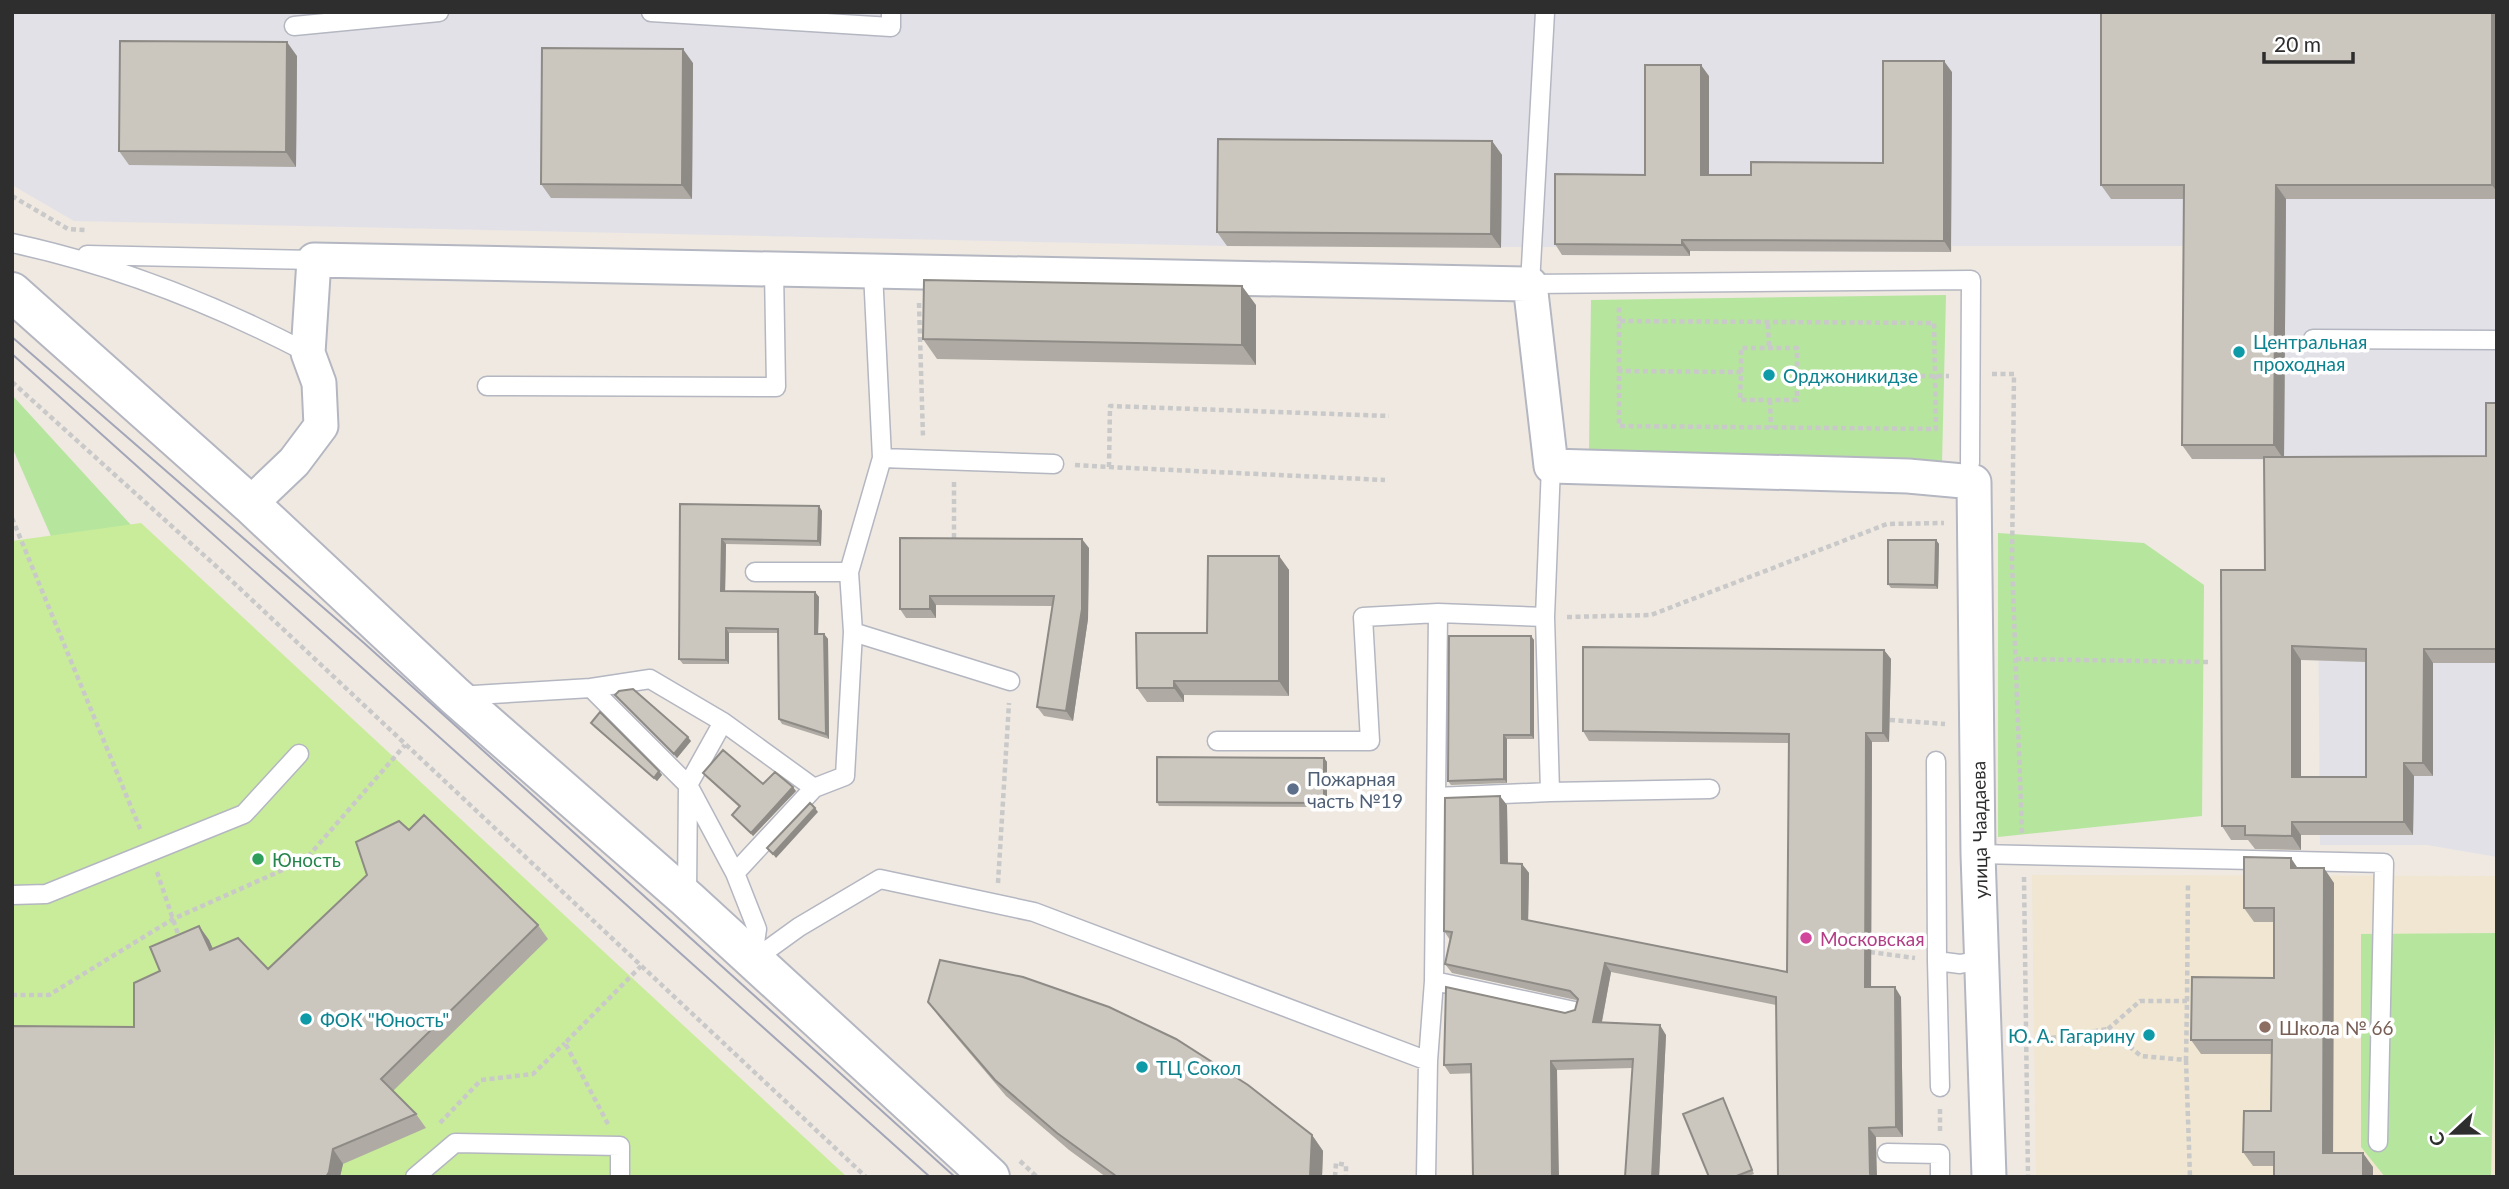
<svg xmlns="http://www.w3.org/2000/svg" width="2509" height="1189" viewBox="0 0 2509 1189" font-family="Lato,sans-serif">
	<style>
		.industrial { fill: #e3e1e8 }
		.education { fill: #f0e6d1 }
		.green { fill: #b6e59e }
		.pitch { fill: #c9ec9a }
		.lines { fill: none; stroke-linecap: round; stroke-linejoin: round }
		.lane-casing { stroke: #b4b7c1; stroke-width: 21 }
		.street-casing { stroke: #b4b7c1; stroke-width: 37 }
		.secondary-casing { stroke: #b4b7c1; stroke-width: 42 }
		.path { stroke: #c9c9c9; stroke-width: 4.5; stroke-dasharray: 5 3.5; stroke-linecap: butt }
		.lane { stroke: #fff; stroke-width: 18 }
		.street { stroke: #fff; stroke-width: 33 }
		.secondary { stroke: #fff; stroke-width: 38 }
		.tram { stroke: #a3a6b8; stroke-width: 2 }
		.wall { fill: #afaba4; fill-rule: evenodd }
		.shaded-wall { fill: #8e8b86 }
		.building { fill: #cbc7bf; stroke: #8e8b86; stroke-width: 2; fill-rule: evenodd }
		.culture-dot { fill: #0f9aa8; stroke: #fff; stroke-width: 2.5 }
		.service-dot { fill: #5c6f8a; stroke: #fff; stroke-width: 2.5 }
		.leisure-dot { fill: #2e9e5b; stroke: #fff; stroke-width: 2.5 }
		.hotel-dot { fill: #d1479c; stroke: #fff; stroke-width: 2.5 }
		.education-dot { fill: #8d6e63; stroke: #fff; stroke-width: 2.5 }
		.labels { text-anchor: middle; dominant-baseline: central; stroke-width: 7; stroke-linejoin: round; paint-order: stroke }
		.culture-label { font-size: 19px; fill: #0d838f; stroke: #fff; text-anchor: start }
		.service-label { font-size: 19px; fill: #4e5e75; stroke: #fff; text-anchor: start }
		.street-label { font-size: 19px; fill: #2e2e2e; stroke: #fff }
		.leisure-label { font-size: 19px; fill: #27864d; stroke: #fff; text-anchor: start }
		.hotel-label { font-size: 19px; fill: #b23c85; stroke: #fff; text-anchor: start }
		.education-label { font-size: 19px; fill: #785e54; stroke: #fff; text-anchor: start }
	</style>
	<rect width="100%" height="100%" fill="#efe9e1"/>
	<path class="industrial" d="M 12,12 L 2497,12 L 2497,857 L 2427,845 L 2320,845 L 2318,583 L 2284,460 L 2192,459 L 2193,246 L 1952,246 L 1952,252 L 1690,251 L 1690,256 L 1562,255 L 1562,247 L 1227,246 L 74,221 L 12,185 Z"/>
	<path class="education" d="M 2032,875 L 2497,876 L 2497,1177 L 2036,1177 Z"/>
	<path class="green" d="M 1946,295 L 1942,463 L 1589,452 L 1591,300 Z
		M 12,395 L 153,549 L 68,575 L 12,447 Z
		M 1998,533 L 2144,543 L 2204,585 L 2202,816 L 1998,837 Z
		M 2497,933 L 2491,1177 L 2385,1177 L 2361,1147 L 2361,934 Z"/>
	<path class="pitch" d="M 141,523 L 847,1177 L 12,1177 L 12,541 Z"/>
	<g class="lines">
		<g class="lane-casing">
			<path id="lane" d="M 651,12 L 891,27 L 891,12
				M 1545,12 L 1530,284 L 1971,280 L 1970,463
				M 294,26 L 439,12
				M 12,243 C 115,265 214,304 308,353
				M 87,255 L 314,260
				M 873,272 L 882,458 L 1054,464
				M 2313,339 L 2497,340
				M 487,386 L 776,387 L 774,270
				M 882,458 L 849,572 L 853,632 L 1010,681
				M 755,572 L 849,572
				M 1545,617 L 1550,792 L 1710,789
				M 591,688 L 650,679 L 723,722 L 814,788 L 735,873
				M 458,696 L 591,688 L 688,785 L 735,873 L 757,929 L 753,957
				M 1217,741 L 1370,741 L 1363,617 L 1438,613 L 1545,617 L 1551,466
				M 1936,761 L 1937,961
				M 814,788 L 845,776 L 853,632
				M 1436,797 L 1550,792
				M 1978,854 L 2384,863 L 2378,1142
				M 12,895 L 46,894 L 244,814 L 299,754
				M 687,895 L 688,785 L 723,722
				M 752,961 L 799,927 L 880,879 L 1034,912 L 1428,1061
				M 1434,981 L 1574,1011
				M 1940,1087 L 1937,961 L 1960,964 L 1982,960
				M 1887,1153 L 1940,1154 L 1940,1177
				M 415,1177 L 455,1143 L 620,1146 L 620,1177
				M 1426,1177 L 1428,1061 L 1434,981 L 1438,613"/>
		</g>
		<g class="street-casing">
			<path id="street" d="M 250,504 L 294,462 L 321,426 L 319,383 L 308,353 L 314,260 L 1530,284 L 1551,466 L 1908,476 L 1974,482 L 1978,854 L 1989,1177"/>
		</g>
		<g class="secondary-casing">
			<path id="secondary" d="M 12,292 L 250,504 L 455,696 L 687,899 L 990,1177"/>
		</g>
		<path class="path" d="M 12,196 L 68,229 L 85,230
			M 919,303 L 923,437
			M 1619,321 L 1619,304
			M 1768,324 L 1769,348
			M 1619,371 L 1619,321 L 1934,323 L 1936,429 L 1619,426 L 1619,371 L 1741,372 L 1740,400 L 1797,400 L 1797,375 L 1936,376 L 1949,376
			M 1741,372 L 1741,348 L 1797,348 L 1797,375
			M 1992,374 L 2014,374 L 2012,563 L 2022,833
			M 12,382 L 217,567 L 866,1177
			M 1770,400 L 1771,428
			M 1075,465 L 1109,467 L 1110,406 L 1389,416
			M 1109,467 L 1385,480
			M 954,482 L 954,543
			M 12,518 L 141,831
			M 1567,617 L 1651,615 L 1887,524 L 1944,523
			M 2016,659 L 2209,662
			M 1890,720 L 1945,724
			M 157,872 L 180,940
			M 2024,877 L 2028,1177
			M 998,883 L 1009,703
			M 1870,952 L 1915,958
			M 12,995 L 49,995 L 173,919 L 305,860 L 405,745
			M 2187,1001 L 2188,882
			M 2026,1042 L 2108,1029 L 2141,1056 L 2186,1060 L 2187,1001 L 2140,1001 L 2108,1029
			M 2186,1060 L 2190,1177
			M 1940,1109 L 1940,1132
			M 440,1123 L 481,1080 L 533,1074 L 565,1043
			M 608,1124 L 565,1043 L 641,966
			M 1020,1161 L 1037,1177
			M 1335,1177 L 1336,1163 L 1346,1165 L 1346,1177"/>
		<use href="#lane" class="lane"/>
		<use href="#street" class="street"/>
		<use href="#secondary" class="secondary"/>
		<path class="tram" d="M 12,337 L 364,643 L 955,1177
			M 12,354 L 930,1177"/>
	</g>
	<path class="wall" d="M 2497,12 L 2497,199 L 2286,199 L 2284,457 L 2486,456 L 2497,403 L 2497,663 L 2433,663 L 2433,776 L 2414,776 L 2413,835 L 2301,835 L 2301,850 L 2255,849 L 2248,840 L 2231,840 L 2222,826 L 2265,570 L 2264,459 L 2192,459 L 2182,445 L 2184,199 L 2111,199 L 2101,185 ZM 2301,660 L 2366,662 L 2366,777 L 2301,777 Z
		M 297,56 L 296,167 L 129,165 L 119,151 Z
		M 693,63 L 692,199 L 551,198 L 541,184 Z
		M 1952,72 L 1951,252 L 1690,251 L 1690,256 L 1562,255 L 1555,244 L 1645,175 L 1709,76 L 1709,175 L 1751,175 L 1883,163 Z
		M 1492,141 L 1502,155 L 1501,248 L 1227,246 L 1217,232 Z
		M 1256,305 L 1256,365 L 937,359 L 923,339 Z
		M 680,504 L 819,506 L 822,511 L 821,546 L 726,544 L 725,591 L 815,592 L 819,597 L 818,634 L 824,634 L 828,639 L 829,739 L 782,724 L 779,719 L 778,633 L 729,633 L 729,664 L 683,664 L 679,659 Z
		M 900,538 L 1089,548 L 1088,619 L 1073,721 L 1044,716 L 1037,707 L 1052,606 L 936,605 L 936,618 L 906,618 L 900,609 Z
		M 1936,540 L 1939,544 L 1938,589 L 1891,588 L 1888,584 Z
		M 1279,556 L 1289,570 L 1289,696 L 1184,695 L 1184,702 L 1147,702 L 1137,688 L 1207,633 Z
		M 1531,636 L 1534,640 L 1534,739 L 1507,739 L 1507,783 L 1451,785 L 1448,781 Z
		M 1884,650 L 1891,659 L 1889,742 L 1872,742 L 1871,987 L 1901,997 L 1903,1137 L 1876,1137 L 1876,1153 L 1776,1005 L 1611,972 L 1602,1022 L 1666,1035 L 1659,1177 L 1625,1177 L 1633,1068 L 1557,1070 L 1450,1074 L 1444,1065 L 1565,1013 L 1575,1010 L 1578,1001 L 1576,1000 L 1452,973 L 1445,964 L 1450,940 L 1444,931 L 1507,805 L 1508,864 L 1522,864 L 1529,873 L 1528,920 L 1787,972 L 1789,743 L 1589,741 L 1583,731 Z
		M 615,695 L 691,741 L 677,758 Z
		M 591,723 L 659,771 L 662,775 L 657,781 L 594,727 Z
		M 1324,758 L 1327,762 L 1327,807 L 1159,806 L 1157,802 Z
		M 703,773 L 763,784 L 796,791 L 753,836 L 732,815 L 739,807 L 706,777 Z
		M 409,830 L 538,925 L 548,939 L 393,1091 L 416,1114 L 426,1128 L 343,1164 L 340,1177 L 12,1177 L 134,1027 L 160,971 L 199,926 L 209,940 L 213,949 L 268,969 L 367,875 Z
		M 2298,868 L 2334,883 L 2333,1153 L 2373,1167 L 2373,1177 L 2274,1177 L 2274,1166 L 2253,1166 L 2243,1152 L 2271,1111 L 2272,1054 L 2201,1054 L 2191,1040 L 2274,978 L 2274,922 L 2254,922 L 2244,908 Z
		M 928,1002 L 1312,1135 L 1323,1151 L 1322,1177 L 1106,1177 L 1069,1150 L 1006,1096 L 940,1018 Z
		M 1725,1102 L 1754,1174 L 1746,1177 L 1709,1177 Z"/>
	<path class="shaded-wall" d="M 2492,12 L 2497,12 L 2497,192 L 2492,185 Z
		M 287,42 L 297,56 L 296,167 L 286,152 Z
		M 683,49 L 693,63 L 692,199 L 682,185 Z
		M 1944,61 L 1952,72 L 1951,252 L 1944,241 Z
		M 1701,65 L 1709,76 L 1709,186 L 1701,175 Z
		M 1492,141 L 1502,155 L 1501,248 L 1491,234 Z
		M 2276,185 L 2286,199 L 2284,460 L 2274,445 Z
		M 1682,240 L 1690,251 L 1690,256 L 1682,245 Z
		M 1242,286 L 1256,305 L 1256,365 L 1242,345 Z
		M 819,506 L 822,511 L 821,546 L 818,541 Z
		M 722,539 L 726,544 L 725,596 L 721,591 Z
		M 1082,539 L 1089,548 L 1088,619 L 1073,721 L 1066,711 Z
		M 1936,540 L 1939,544 L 1938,589 L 1935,585 Z
		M 1279,556 L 1289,570 L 1289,696 L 1279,681 Z
		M 815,592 L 819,597 L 818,638 L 815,634 Z
		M 930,596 L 936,605 L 936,618 L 930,609 Z
		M 726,628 L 729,633 L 729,664 L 726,660 Z
		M 824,634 L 828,639 L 829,739 L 826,734 Z
		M 1531,636 L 1534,640 L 1534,739 L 1531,735 Z
		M 2292,646 L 2301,660 L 2301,791 L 2292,777 Z
		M 2424,649 L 2433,663 L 2433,776 L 2423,763 Z
		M 1884,650 L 1891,659 L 1889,742 L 1883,733 Z
		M 1174,681 L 1184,695 L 1184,702 L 1174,688 Z
		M 1866,733 L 1872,742 L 1871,997 L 1865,987 Z
		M 1504,735 L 1507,739 L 1507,783 L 1504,779 Z
		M 688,737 L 691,741 L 677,758 L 674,754 Z
		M 1324,758 L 1327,762 L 1327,807 L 1324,803 Z
		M 2404,763 L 2414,776 L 2413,835 L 2404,822 Z
		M 659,771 L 662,775 L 657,781 L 654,778 Z
		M 793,787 L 796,791 L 753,836 L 751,833 Z
		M 1500,796 L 1507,805 L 1508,873 L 1501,863 Z
		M 815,808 L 818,812 L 776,858 L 773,854 Z
		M 2292,822 L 2301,835 L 2301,850 L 2292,836 Z
		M 2291,858 L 2301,873 L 2291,868 Z
		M 1522,864 L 1529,873 L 1528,928 L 1522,919 Z
		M 2324,868 L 2334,883 L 2333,1167 L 2323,1153 Z
		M 199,926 L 209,940 L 220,965 L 210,950 Z
		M 1605,963 L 1611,972 L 1600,1031 L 1593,1022 Z
		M 1895,987 L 1901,997 L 1903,1137 L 1896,1127 Z
		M 1660,1025 L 1666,1035 L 1659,1177 L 1652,1177 Z
		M 1551,1061 L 1557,1070 L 1559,1177 L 1552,1177 Z
		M 1869,1128 L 1876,1137 L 1877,1177 L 1872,1177 L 1870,1174 Z
		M 1312,1135 L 1323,1151 L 1322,1177 L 1310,1177 Z
		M 333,1149 L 343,1164 L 340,1177 L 326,1177 Z
		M 2363,1153 L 2373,1167 L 2373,1177 L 2363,1177 Z"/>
	<path class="building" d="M 2101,12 L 2492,12 L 2492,185 L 2276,185 L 2274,445 L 2182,445 L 2184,185 L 2101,185 Z
		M 120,41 L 287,42 L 286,152 L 119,151 Z
		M 542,48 L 683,49 L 682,185 L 541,184 Z
		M 1883,61 L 1944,61 L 1944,241 L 1682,240 L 1682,245 L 1555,244 L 1555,174 L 1645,175 L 1645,65 L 1701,65 L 1701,175 L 1751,175 L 1751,162 L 1883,163 Z
		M 1218,139 L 1492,141 L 1491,234 L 1217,232 Z
		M 924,280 L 1242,286 L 1242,345 L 923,339 Z
		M 2486,403 L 2497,403 L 2497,649 L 2424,649 L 2423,763 L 2404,763 L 2404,822 L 2292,822 L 2292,836 L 2245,835 L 2245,826 L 2222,826 L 2221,570 L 2265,570 L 2264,457 L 2486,456 ZM 2292,646 L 2366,649 L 2366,777 L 2292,777 Z
		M 680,504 L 819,506 L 818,541 L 722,539 L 721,591 L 815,592 L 815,634 L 824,634 L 826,734 L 779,719 L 778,629 L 726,628 L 726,660 L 679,659 Z
		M 900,538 L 1082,539 L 1082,609 L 1066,711 L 1037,707 L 1054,596 L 930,596 L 930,609 L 900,609 Z
		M 1888,540 L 1936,540 L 1935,585 L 1888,584 Z
		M 1208,556 L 1279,556 L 1279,681 L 1174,681 L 1174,688 L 1137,688 L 1136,633 L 1207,633 Z
		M 1449,636 L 1531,636 L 1531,735 L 1504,735 L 1504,779 L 1448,781 Z
		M 1583,647 L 1884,650 L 1883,733 L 1866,733 L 1865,987 L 1895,987 L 1896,1127 L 1869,1128 L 1870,1174 L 1872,1177 L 1778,1177 L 1776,997 L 1605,963 L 1593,1022 L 1660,1025 L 1652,1177 L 1625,1177 L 1633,1059 L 1551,1061 L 1552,1177 L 1473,1177 L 1471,1064 L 1444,1065 L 1446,987 L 1565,1013 L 1575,1010 L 1578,999 L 1570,991 L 1445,964 L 1452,932 L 1444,931 L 1445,798 L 1500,796 L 1501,863 L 1522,864 L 1522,919 L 1787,972 L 1789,734 L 1583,731 Z
		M 633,689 L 688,737 L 674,754 L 615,695 L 619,691 Z
		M 600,712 L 659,771 L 654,778 L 591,723 Z
		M 723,750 L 763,784 L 775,772 L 793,787 L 751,833 L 732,815 L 740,806 L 703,773 Z
		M 1157,757 L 1324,758 L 1324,803 L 1157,802 Z
		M 810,803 L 815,808 L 773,854 L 767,848 Z
		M 424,815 L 538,925 L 381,1079 L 416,1114 L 333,1149 L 329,1172 L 326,1177 L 12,1177 L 12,1026 L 134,1027 L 134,983 L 160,971 L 150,947 L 199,926 L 210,950 L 238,938 L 268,969 L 367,875 L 356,842 L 399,821 L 409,830 Z
		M 2244,857 L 2291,858 L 2291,868 L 2324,868 L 2323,1153 L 2363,1153 L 2363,1177 L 2274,1177 L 2274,1152 L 2243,1152 L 2244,1111 L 2271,1111 L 2272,1040 L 2191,1040 L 2192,977 L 2274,978 L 2274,908 L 2244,908 Z
		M 940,960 L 1023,977 L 1109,1007 L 1176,1039 L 1248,1085 L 1312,1135 L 1310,1177 L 1118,1177 L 1116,1176 L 1057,1133 L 995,1080 L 928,1002 Z
		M 1723,1098 L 1752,1170 L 1734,1177 L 1709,1177 L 1683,1114 Z"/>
	<g class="culture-dot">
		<circle cx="2239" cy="352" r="7"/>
		<circle cx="1769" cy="375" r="7"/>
		<circle cx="306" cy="1019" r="7"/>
		<circle cx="2149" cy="1035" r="7"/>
		<circle cx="1142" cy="1067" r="7"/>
	</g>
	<circle class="service-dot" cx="1293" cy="789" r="7"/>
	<circle class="leisure-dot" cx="258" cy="859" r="7"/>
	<circle class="hotel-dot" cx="1806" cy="938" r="7"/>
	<circle class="education-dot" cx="2265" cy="1027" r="7"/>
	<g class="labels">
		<g class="culture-label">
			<text x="2253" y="341">Центральная<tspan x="2253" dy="22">проходная</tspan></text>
			<text x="1783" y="375">Орджоникидзе</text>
			<text x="320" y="1019">ФОК "Юность"</text>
			<text x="2135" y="1035" text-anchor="end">Ю. А. Гагарину</text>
			<text x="1156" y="1067">ТЦ Сокол</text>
		</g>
		<g class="service-label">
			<text x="1307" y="778">Пожарная<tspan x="1307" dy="22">часть №19</tspan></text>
		</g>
		<g class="street-label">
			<text transform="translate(1979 830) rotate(-91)">улица Чаадаева</text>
		</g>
		<g class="leisure-label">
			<text x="272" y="859">Юность</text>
		</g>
		<g class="hotel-label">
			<text x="1820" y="938">Московская</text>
		</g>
		<g class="education-label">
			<text x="2279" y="1027">Школа № 66</text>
		</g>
	</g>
	<rect width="2509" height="1189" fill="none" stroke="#2e2e2e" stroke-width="28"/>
	<g transform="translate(2453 1133) rotate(248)" stroke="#ffffff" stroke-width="5" paint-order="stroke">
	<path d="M0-5L12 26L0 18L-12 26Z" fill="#2e2e2e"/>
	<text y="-10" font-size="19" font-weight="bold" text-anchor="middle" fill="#2e2e2e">С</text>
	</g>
	<path d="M2264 52v10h89v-10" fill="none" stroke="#2e2e2e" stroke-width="3.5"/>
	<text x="2274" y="52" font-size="21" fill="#2e2e2e" stroke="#ffffff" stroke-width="5" paint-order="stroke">20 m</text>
</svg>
